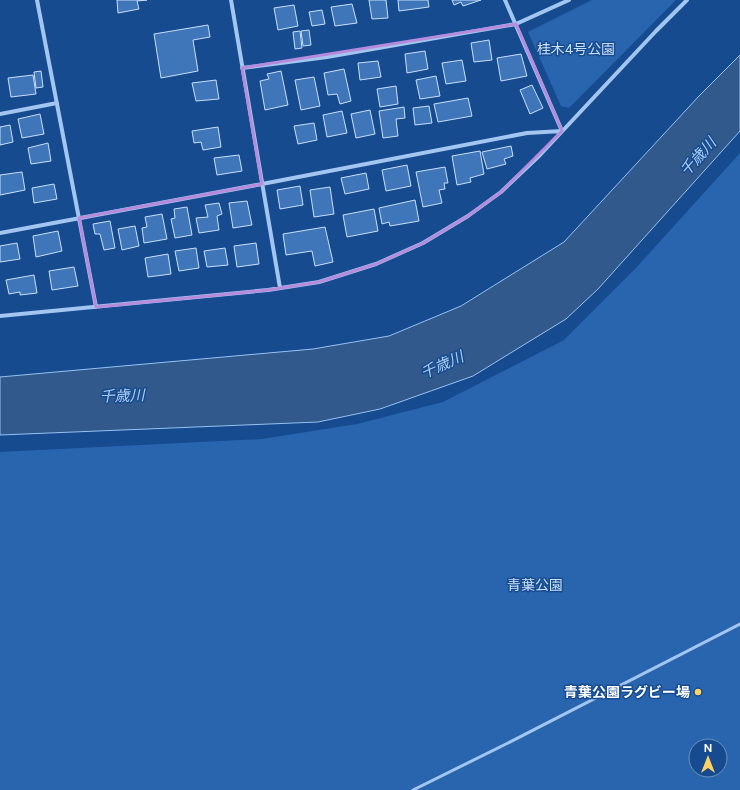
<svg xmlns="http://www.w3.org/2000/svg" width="740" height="790" viewBox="0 0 740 790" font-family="Figtree,'Noto Sans JP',sans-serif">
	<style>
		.green { fill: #2965af; fill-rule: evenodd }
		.water { fill: #31598b; stroke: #96c1f3 }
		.building { fill: #3f75b9; stroke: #cae0fb }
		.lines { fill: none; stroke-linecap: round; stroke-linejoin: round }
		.lane { stroke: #a3c6f0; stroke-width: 3 }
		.street { stroke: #a3c6f0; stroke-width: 4 }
		.marked { fill: none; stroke: #b68bdc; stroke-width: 3; stroke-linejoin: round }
		.poi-dot { fill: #ffd262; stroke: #164b90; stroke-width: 1.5 }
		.labels { text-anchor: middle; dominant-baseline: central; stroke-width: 3; stroke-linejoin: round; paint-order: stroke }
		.park-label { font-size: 14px; fill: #cae0fb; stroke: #164b90 }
		.poi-label { font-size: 14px; font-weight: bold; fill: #fff; stroke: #164b90; text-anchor: end }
		.water-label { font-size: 15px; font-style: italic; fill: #afd0f7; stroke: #164b90 }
	</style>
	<rect width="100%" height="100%" fill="#164b90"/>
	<path class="green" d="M 592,0 L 676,0 L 569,108 L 561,106 L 528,32 Z
		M 740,153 L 740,790 L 0,790 L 0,452 L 262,439 L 357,424 L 443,402 L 564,340 L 636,268 ZM 696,746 L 720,746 L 720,770 L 696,770 Z"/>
	<path class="water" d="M 740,55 L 740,131 L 598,289 L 566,319 L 473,376 L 380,409 L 318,422 L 0,435 L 0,377 L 313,349 L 389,336 L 461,306 L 564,242 L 699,96 Z"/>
	<path class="building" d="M 117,0 L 147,0 L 137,1 L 139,9 L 118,13 Z
		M 369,0 L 386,0 L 388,18 L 372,19 Z
		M 398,0 L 428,0 L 429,7 L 399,11 Z
		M 452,0 L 481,0 L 463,6 L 461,2 L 454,5 Z
		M 352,4 L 357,23 L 335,26 L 331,7 Z
		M 294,5 L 298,26 L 278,30 L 274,8 Z
		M 322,10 L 325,24 L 312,26 L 309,12 Z
		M 208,25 L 210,37 L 193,40 L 198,71 L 161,78 L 154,34 Z
		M 309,30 L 311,45 L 303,46 L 301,31 Z
		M 300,31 L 302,48 L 295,49 L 293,32 Z
		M 489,40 L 492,60 L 474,62 L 471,43 Z
		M 425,51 L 428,69 L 407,73 L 405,54 Z
		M 521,54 L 527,76 L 501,81 L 497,58 Z
		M 462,60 L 466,81 L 446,84 L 442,63 Z
		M 378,61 L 381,77 L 360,80 L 358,63 Z
		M 344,69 L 351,101 L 340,104 L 337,94 L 328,95 L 324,73 Z
		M 41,71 L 43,87 L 36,88 L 34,72 Z
		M 281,71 L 288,105 L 265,110 L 260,81 L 269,79 L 267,74 Z
		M 33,75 L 36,94 L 11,97 L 8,78 Z
		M 436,76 L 440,96 L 420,99 L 416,80 Z
		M 314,77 L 320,106 L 301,110 L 295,80 Z
		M 216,80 L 219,99 L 196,101 L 192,83 Z
		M 532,85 L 543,108 L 530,114 L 520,90 Z
		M 396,86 L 398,104 L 380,107 L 377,89 Z
		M 468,98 L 472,116 L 438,122 L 434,104 Z
		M 429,106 L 432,123 L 415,125 L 413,108 Z
		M 404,107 L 405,118 L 396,119 L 398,136 L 383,138 L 379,111 Z
		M 370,110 L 375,134 L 356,138 L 351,114 Z
		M 342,111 L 347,133 L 327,137 L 323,115 Z
		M 40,114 L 44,134 L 22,138 L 18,119 Z
		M 314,123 L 317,140 L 298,144 L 294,126 Z
		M 10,125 L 13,142 L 0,145 L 0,127 Z
		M 218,127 L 221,147 L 203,150 L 201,142 L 194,143 L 192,131 Z
		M 48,143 L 51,161 L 31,164 L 28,148 Z
		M 511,146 L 513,156 L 504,159 L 506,164 L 487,169 L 482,152 Z
		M 480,151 L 484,174 L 470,178 L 471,182 L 457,185 L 452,156 Z
		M 239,155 L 242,171 L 217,175 L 214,158 Z
		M 407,165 L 411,186 L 386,191 L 382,170 Z
		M 445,167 L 448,183 L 444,183 L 445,189 L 439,190 L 442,203 L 423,207 L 416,172 Z
		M 22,172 L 25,190 L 0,195 L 0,175 Z
		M 366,173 L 369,189 L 345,194 L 341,178 Z
		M 54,184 L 57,199 L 34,203 L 32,188 Z
		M 300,186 L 303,205 L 280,209 L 277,190 Z
		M 330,187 L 334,214 L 314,217 L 310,190 Z
		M 415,200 L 419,221 L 390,226 L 389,222 L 382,224 L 379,208 Z
		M 247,201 L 252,225 L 233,228 L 229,203 Z
		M 219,203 L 222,214 L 217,216 L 219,230 L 199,233 L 196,218 L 208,217 L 205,205 Z
		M 187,207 L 192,235 L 175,238 L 171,219 L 175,218 L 174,209 Z
		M 374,209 L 378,231 L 347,237 L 343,215 Z
		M 162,214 L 167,239 L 144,243 L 142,228 L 147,227 L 145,217 Z
		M 110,221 L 115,248 L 104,250 L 100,234 L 95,234 L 93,224 Z
		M 135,226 L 139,246 L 122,250 L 118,229 Z
		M 325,227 L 333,262 L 315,266 L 312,251 L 286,255 L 283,234 Z
		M 58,231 L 62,251 L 36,257 L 33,236 Z
		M 17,243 L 20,259 L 0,262 L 0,246 Z
		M 256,243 L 259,264 L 237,267 L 234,246 Z
		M 196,248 L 199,268 L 179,271 L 175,251 Z
		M 225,248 L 228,265 L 207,267 L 204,251 Z
		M 168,254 L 171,274 L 148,277 L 145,258 Z
		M 74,267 L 78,286 L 52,290 L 49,271 Z
		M 34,275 L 37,293 L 20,295 L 20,292 L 9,294 L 6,280 Z"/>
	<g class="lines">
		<path class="lane" d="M 413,790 L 506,744 L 740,624"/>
		<path class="street" d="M 37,0 L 96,307
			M 231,0 L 280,288
			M 242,68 L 327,57 L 516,24 L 569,0
			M 0,114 L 57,103
			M 0,233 L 262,184 L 527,133 L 562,131 L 505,0
			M 0,316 L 268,290 L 319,282 L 376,264 L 423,243 L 468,216 L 501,192 L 540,155 L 656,31 L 687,0"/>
	</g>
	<path class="marked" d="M 516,24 L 562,131 L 501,192 L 468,216 L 423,243 L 376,264 L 319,282 L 268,290 L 96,307 L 79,218 L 262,184 L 242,68 Z"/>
	<circle class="poi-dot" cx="698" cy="692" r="4"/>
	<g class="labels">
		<g class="park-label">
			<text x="576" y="49">桂木4号公園</text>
			<text x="535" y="585">青葉公園</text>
		</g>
		<g class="poi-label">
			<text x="690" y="692">青葉公園ラグビー場</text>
		</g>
		<g class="water-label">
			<text transform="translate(698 157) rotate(-48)">千歳川</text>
			<text transform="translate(442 365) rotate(-24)">千歳川</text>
			<text transform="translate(122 396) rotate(-2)">千歳川</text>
		</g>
	</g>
	<g transform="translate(708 758)"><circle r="19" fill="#164b90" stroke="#7393bc"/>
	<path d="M0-3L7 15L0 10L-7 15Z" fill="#ffd262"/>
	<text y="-6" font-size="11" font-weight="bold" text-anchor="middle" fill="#ffffff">N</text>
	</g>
</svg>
